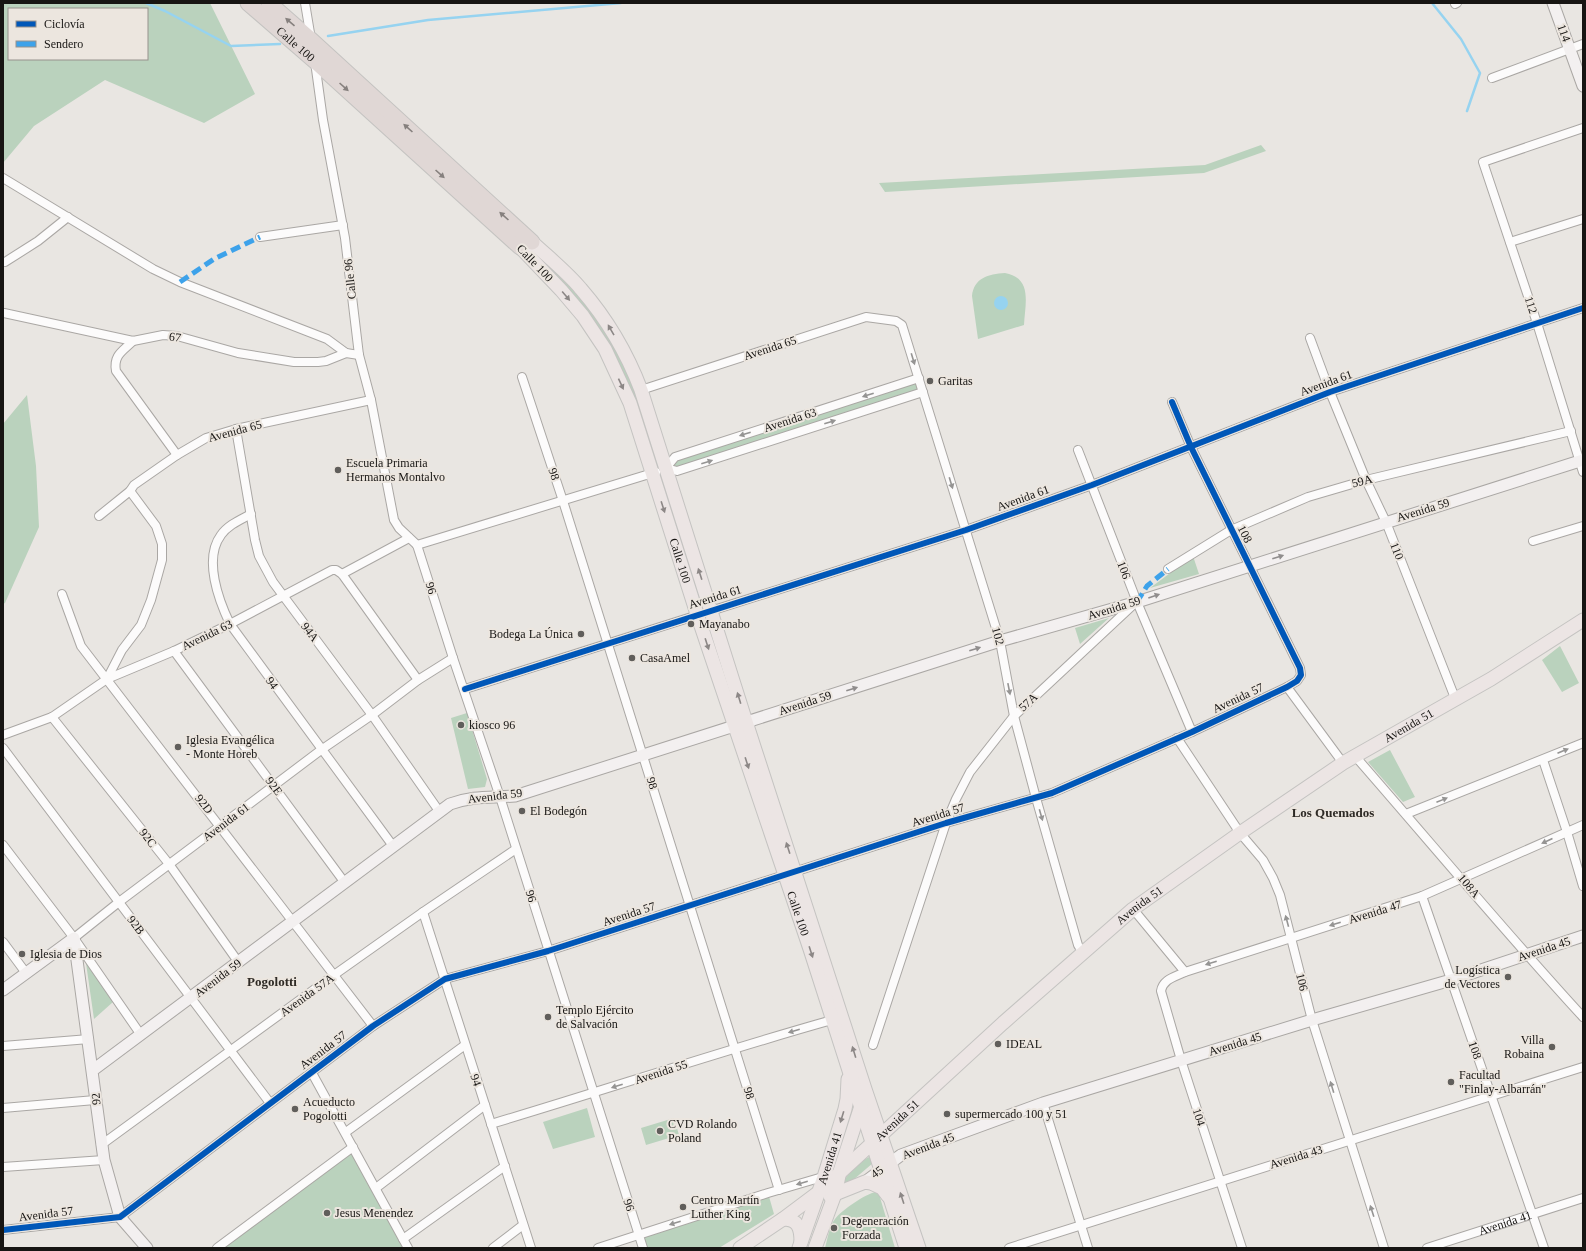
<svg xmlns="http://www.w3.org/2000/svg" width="1586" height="1251" viewBox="0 0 1586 1251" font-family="'Times New Roman',serif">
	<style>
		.green { fill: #bad2bd; fill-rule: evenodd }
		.water { fill: #96d3f0 }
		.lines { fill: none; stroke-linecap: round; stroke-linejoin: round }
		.stream { stroke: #96d3f0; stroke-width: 2.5 }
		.street-casing { stroke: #aaa7a4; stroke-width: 10 }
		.secondary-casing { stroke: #aaa7a4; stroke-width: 13 }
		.primary-casing { stroke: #c4c3c1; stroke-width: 15 }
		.highway-casing { stroke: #c4c3c1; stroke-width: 17 }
		.street { stroke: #fcfbfb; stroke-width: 8 }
		.secondary { stroke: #f3f0f0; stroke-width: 11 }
		.primary { stroke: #ece5e4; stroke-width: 13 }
		.highway { stroke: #e0d7d5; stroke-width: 15 }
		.quiet { stroke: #3da2ea; stroke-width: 5; stroke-dasharray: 10 5; stroke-linecap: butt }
		.cycleway-casing { stroke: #ece6df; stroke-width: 8 }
		.cycleway { stroke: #0057b8; stroke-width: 6 }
		.oneway { fill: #86807e }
		.oneway2 { fill: #8c8786 }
		.oneway3 { fill: #959493 }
		.oneway4 { fill: #908d8d }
		.poi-dot { fill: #605e5b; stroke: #ece6df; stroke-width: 1.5 }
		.labels { text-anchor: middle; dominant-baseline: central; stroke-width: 4; stroke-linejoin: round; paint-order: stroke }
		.street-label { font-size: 12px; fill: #171513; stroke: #ece6df }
		.poi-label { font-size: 12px; fill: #171513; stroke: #ece6df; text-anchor: start }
		.neighbourhood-label { font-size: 13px; font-weight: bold; fill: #2e2a25; stroke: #ece6df }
	</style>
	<rect width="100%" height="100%" fill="#e9e6e2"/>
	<path class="green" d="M 3,3 L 210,3 L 255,94 L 204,123 L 105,80 L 34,126 L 3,163 ZM 9,9 L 147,9 L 147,59 L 9,59 Z
		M 1261,145 L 1266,151 L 1204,173 L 885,192 L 879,183 L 1205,165 Z
		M 525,241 L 593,311 L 613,344 L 637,393 L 659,467 L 657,468 L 633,395 L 622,370 L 609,346 L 589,313 L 546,266 Z
		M 1005,273 C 1033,278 1025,304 1024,325 L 978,339 L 972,296 C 974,278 988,274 1005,273 Z
		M 917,382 L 920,390 L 677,468 L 671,466 L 676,459 Z
		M 27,395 L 36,466 L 39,527 L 5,603 L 3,604 L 3,424 Z
		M 661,473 L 705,608 L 703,609 L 658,475 Z
		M 1193,556 L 1199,574 L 1150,588 Z
		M 1109,618 L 1080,644 L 1075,628 Z
		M 1560,646 L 1579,683 L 1562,692 L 1542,660 Z
		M 467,713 L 487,779 L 485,787 L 468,789 L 451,718 Z
		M 1390,750 L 1415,797 L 1403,802 L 1368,762 Z
		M 86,963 L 113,1002 L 94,1019 Z
		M 587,1108 L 595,1137 L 553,1149 L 543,1122 Z
		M 674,1118 L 679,1135 L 646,1145 L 641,1128 Z
		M 353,1147 L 408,1248 L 217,1248 Z
		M 869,1157 L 873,1163 L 846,1186 L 842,1182 L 860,1162 Z
		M 876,1192 L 879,1194 L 895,1248 L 825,1248 C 827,1241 830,1224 835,1219 C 842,1210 865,1194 876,1192 Z
		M 768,1193 L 774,1214 L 719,1248 L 643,1248 L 639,1235 Z"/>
	<path class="water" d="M994 303a7 7 0 1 1 14 0a7 7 0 1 1-14 0Z"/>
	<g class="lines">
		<path class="stream" d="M 146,3 L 165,11 L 231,46 L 280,44
			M 1432,3 L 1461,39 L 1480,73 L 1467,111
			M 328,36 L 428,20 L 621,3"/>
		<g class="street-casing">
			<g id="street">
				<path d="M 305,3 L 311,39"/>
				<path d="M 1455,4 L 1457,3"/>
				<path d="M 315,62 L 323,120 L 345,238 L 359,355 L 371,400 L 394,520 L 399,528 L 417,545"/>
				<path d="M 1492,78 L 1583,44"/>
				<path d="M 1583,128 L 1483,162 L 1537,323 L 1583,472"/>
				<path d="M 3,178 L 153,269 L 180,282 L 327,339 L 346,353 L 359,355"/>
				<path d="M 260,237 L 343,225"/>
				<path d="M 1510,242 L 1583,219"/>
				<path d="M 5,262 L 38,241 L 68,217"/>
				<path d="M 4,313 L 133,341 L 163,335 L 177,336 L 238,353 L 294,362 L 318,362 L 326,361 L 346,353"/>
				<path d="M 1310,338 L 1330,392 L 1366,480 L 1386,522 L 1455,698"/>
				<path d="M 133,341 C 123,351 113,355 116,371 L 177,455"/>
				<path d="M 522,377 L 563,501 L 779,1190"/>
				<path d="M 919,378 L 675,457 L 666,468 L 677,471 L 923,392"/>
				<path d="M 641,390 L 866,317 L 896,321 L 902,325 L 1000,641 L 1014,716 L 1036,798 L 1078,945 L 1083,953"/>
				<path d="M 236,429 L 255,540 L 259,556 L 273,582 L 372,715 L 439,811"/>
				<path d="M 1078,450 L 1137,602 L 1192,732"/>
				<path d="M 251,514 C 240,520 228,525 221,535 C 203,559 219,601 230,624 L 393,846"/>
				<path d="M 99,516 L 130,491 L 134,485 L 177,455 L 206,438 L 236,429 L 371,400"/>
				<path d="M 1533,541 L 1583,526"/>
				<path d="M 417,545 L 453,658 L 500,797 L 643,1248"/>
				<path d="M 417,545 L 656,472"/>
				<path d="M 1168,569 L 1231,530 L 1308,497 L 1366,480 L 1571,431"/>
				<path d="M 342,574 L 409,538"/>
				<path d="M 62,594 L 81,646 L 373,1026"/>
				<path d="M 174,651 L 345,883"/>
				<path d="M 107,679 L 122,650 L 141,625 L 151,600 L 162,560 L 162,544 L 156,526 L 130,491"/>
				<path d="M 1287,687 L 1343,763"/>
				<path d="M 465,689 L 966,530 L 1092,485 L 1330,392 L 1583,308"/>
				<path d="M 52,717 L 169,864 L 239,963"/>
				<path d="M 3,735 L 52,717 L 107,679 L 174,651 L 230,624 L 332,570 L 336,570 L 342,574 L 418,680"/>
				<path d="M 1177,738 L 1240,833 L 1263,860 L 1273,878 L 1280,895 L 1312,1020 L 1384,1248"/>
				<path d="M 3,748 L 270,1103"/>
				<path d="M 1355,756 C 1431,843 1505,932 1583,1017"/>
				<path d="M 1543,760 L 1567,832 L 1583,886"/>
				<path d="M 1406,814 L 1583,743"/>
				<path d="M 3,845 L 74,938 L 141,1035"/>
				<path d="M 1422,896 L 1544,1248"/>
				<path d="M 1133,909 L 1185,972"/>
				<path d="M 423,912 L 531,1248"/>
				<path d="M 74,938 L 119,902 L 321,750 L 372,715 L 418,680 L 453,658"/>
				<path d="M 3,942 L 26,973"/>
				<path d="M 873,1045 L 946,823 L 956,799 L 970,772 L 1014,716 L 1134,604"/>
				<path d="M 3,1046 L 89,1039"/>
				<path d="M 312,1073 L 408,1248"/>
				<path d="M 1043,1103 L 1088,1248"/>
				<path d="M 3,1108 L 95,1100"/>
				<path d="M 491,1124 C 605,1090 718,1052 832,1020"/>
				<path d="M 346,1132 L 465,1045"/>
				<path d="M 101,1145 L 334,975 L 423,912 L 516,849"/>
				<path d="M 3,1167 L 104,1160"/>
				<path d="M 376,1188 L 485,1105"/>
				<path d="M 3,1230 L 120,1217 L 373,1026 L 445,979 L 548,951 L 946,823 L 1052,793 L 1192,732 L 1287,687 L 1297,681 L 1301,675 L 1300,668 L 1191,447 L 1172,402"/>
				<path d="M 403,1239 L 505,1166"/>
				<path d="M 217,1248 L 353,1147"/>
				<path d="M 493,1248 L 523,1225"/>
				<path d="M 598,1248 L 768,1193 L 826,1176"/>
				<path d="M 1009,1248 L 1583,1067"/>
				<path d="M 1242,1248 L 1181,1060 L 1161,991 C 1163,979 1175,977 1185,972 L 1422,896 L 1583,825"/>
				<path id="s1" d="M 1427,1248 L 1583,1198"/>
			</g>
		</g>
		<g class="secondary-casing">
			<path id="secondary" d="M 1553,3 L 1583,86
				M 3,990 L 74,938 L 104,1160 L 120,1217 L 147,1248
				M 93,1070 L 450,804 C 475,795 490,798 515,796 L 1000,641 L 1137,602 L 1583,460
				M 865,1182 L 901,1155 L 1043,1103 L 1312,1020 L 1451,980 L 1583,936"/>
		</g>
		<g class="primary-casing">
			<g id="primary">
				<path d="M 532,242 C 548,257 567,272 581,289 C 607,319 627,353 641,390 L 746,722 L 865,1089 L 919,1248"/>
				<path id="s2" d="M 520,247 L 561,290 L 583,316 L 605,349 L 630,403 L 697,614 L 810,949 L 906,1248"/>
				<path d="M 830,1196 L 865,1182 L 871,1183 L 882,1188 L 888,1196"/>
				<path d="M 783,1219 C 798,1219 801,1228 801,1242"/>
				<path id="s3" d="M 740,1248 L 783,1219 L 819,1192 L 1003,1023 L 1133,909 L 1240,833 L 1343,763 L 1491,679 L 1583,620"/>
				<path id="s4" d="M 799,1248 L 824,1177 L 845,1109 L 847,1099 L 848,1079"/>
				<path d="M 815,1248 L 835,1194 L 840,1171 L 861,1106"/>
			</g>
		</g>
		<g class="highway-casing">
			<g id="highway">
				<path id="s5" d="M 248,3 L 315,61 L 520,247"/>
				<path d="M 269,3 L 311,40 L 532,242"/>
			</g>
		</g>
		<use href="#street" class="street"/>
		<use href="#secondary" class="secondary"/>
		<use href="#primary" class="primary"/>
		<use href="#highway" class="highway"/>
		<path class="quiet" d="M 180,282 L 214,259 L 260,237
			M 1137,602 L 1147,586 L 1168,569"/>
		<g class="cycleway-casing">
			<path id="cycleway" d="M 465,689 L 966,530 L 1092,485 L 1330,392 L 1583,308
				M 3,1230 L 120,1217 L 373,1026 L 445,979 L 548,951 L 946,823 L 1052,793 L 1192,732 L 1287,687 L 1297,681 L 1301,675 L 1300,668 L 1191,447 L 1172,402"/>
		</g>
		<use href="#cycleway" class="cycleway"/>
	</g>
	<defs><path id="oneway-solid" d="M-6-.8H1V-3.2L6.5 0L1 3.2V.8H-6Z"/></defs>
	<g class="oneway">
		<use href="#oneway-solid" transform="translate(290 22) rotate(-139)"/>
		<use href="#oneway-solid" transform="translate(344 87) rotate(42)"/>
		<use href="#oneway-solid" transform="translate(408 128) rotate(-138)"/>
		<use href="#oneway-solid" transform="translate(440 174) rotate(42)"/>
		<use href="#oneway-solid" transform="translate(504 216) rotate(-138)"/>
	</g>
	<g class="oneway2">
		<use href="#oneway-solid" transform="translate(566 296) rotate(50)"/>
		<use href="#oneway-solid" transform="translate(611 330) rotate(-120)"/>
		<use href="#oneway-solid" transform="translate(621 384) rotate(65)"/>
		<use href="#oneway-solid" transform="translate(663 507) rotate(72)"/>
		<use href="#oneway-solid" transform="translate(700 574) rotate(-108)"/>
		<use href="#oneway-solid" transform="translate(707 644) rotate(72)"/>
		<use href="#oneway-solid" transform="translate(739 698) rotate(-107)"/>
		<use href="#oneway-solid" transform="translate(747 763) rotate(72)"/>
		<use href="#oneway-solid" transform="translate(788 848) rotate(-108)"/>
		<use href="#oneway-solid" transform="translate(811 952) rotate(72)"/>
		<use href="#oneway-solid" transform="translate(854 1052) rotate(-107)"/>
		<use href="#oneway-solid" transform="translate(842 1117) rotate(107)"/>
		<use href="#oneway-solid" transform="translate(902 1198) rotate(-108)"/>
	</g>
	<g class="oneway3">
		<use href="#oneway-solid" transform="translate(913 359) rotate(73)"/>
		<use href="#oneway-solid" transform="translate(868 395) rotate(162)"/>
		<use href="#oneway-solid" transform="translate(830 422) rotate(-18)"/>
		<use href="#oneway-solid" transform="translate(745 434) rotate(162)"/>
		<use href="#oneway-solid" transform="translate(707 462) rotate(-18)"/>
		<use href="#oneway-solid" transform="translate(951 483) rotate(73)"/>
		<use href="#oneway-solid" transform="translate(1009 689) rotate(79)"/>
		<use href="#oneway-solid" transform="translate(1563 751) rotate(-23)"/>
		<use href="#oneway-solid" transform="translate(1442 800) rotate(-22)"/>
		<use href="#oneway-solid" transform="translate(1041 815) rotate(74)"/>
		<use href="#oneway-solid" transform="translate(1547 841) rotate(156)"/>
		<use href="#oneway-solid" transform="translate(1287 921) rotate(-105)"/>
		<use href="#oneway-solid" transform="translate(1335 924) rotate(163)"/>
		<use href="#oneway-solid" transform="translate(1211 963) rotate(162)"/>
		<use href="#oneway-solid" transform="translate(794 1031) rotate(164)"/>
		<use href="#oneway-solid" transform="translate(617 1086) rotate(162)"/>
		<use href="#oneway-solid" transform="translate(1332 1087) rotate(-107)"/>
		<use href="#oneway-solid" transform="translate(802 1183) rotate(164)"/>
		<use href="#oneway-solid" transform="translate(1372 1211) rotate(-108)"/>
		<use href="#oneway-solid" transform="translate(675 1223) rotate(162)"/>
	</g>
	<g class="oneway4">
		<use href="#oneway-solid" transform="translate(1278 557) rotate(-18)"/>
		<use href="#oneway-solid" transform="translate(1154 596) rotate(-19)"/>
		<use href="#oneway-solid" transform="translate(975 649) rotate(-18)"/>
		<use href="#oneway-solid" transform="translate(852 689) rotate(-18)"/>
	</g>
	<g class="poi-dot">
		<circle cx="930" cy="381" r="4"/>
		<circle cx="338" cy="470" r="4"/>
		<circle cx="691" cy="624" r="4"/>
		<circle cx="581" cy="634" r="4"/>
		<circle cx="632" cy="658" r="4"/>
		<circle cx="461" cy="725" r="4"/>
		<circle cx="178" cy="747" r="4"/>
		<circle cx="522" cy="811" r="4"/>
		<circle cx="22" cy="954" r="4"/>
		<circle cx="1508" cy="977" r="4"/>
		<circle cx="548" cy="1017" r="4"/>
		<circle cx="998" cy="1044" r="4"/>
		<circle cx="1552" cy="1047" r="4"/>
		<circle cx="1451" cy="1082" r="4"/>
		<circle cx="295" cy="1109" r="4"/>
		<circle cx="947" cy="1114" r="4"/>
		<circle cx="660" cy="1131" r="4"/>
		<circle cx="683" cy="1207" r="4"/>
		<circle cx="327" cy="1213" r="4"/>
		<circle cx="834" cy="1228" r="4"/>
	</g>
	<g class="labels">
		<g class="street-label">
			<text transform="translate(1564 33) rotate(70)">114</text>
			<text stroke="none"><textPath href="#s5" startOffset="63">Calle 100</textPath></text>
			<text transform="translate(535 263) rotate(46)">Calle 100</text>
			<text transform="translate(350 279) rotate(-96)">Calle 96</text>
			<text transform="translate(1531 305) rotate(72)">112</text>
			<text transform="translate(175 337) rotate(8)">67</text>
			<text transform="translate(770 348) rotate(-18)">Avenida 65</text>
			<text transform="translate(1326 383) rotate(-20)">Avenida 61</text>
			<text transform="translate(790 420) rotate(-18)">Avenida 63</text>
			<text transform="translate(235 431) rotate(-15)">Avenida 65</text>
			<text transform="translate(554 474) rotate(72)">98</text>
			<text transform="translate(1362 481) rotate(-15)">59A</text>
			<text transform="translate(1023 498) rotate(-20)">Avenida 61</text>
			<text transform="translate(1423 510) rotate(-17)">Avenida 59</text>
			<text transform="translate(1245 534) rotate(63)">108</text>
			<text transform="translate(1397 551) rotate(69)">110</text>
			<text stroke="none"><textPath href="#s2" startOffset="358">Calle 100</textPath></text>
			<text transform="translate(1124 570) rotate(69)">106</text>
			<text transform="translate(431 588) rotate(73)">96</text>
			<text transform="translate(715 597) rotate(-17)">Avenida 61</text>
			<text transform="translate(1114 608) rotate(-17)">Avenida 59</text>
			<text transform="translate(310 632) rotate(53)">94A</text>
			<text transform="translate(207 635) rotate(-26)">Avenida 63</text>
			<text transform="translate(998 636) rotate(75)">102</text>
			<text transform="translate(272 683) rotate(54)">94</text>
			<text transform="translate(1238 698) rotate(-25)">Avenida 57</text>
			<text transform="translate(1028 702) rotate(-43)">57A</text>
			<text transform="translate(805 703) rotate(-18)">Avenida 59</text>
			<text stroke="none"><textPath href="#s3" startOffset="851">Avenida 51</textPath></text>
			<text transform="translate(652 783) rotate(73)">98</text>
			<text transform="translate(274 786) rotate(54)">92E</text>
			<text transform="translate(495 796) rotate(-7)">Avenida 59</text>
			<text transform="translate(204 804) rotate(52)">92D</text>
			<text transform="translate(938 815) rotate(-17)">Avenida 57</text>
			<text transform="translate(226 822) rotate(-37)">Avenida 61</text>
			<text transform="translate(148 838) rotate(52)">92C</text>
			<text transform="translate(1469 886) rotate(50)">108A</text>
			<text transform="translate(531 896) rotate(73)">96</text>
			<text stroke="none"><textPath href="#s3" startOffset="527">Avenida 51</textPath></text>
			<text transform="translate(1375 912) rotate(-17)">Avenida 47</text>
			<text transform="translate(629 914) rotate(-18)">Avenida 57</text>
			<text stroke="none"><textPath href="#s2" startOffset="730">Calle 100</textPath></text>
			<text transform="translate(136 925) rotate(53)">92B</text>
			<text transform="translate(1544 949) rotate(-18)">Avenida 45</text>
			<text transform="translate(218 978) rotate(-37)">Avenida 59</text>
			<text transform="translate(1302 982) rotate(77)">106</text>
			<text transform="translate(307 995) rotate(-36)">Avenida 57A</text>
			<text transform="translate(1235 1044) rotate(-17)">Avenida 45</text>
			<text transform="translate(323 1050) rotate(-37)">Avenida 57</text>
			<text transform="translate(1475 1050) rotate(71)">108</text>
			<text transform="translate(661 1072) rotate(-18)">Avenida 55</text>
			<text transform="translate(476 1080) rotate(72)">94</text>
			<text transform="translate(749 1093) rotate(73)">98</text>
			<text transform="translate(96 1099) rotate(-96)">92</text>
			<text transform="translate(1199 1117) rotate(72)">104</text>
			<text stroke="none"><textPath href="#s3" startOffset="203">Avenida 51</textPath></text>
			<text transform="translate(928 1146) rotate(-21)">Avenida 45</text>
			<text transform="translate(1296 1157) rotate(-17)">Avenida 43</text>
			<text stroke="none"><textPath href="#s4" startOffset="95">Avenida 41</textPath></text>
			<text transform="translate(877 1172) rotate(-37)">45</text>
			<text transform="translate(629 1205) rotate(72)">96</text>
			<text transform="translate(46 1214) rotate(-7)">Avenida 57</text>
			<text stroke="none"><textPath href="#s1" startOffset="82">Avenida 41</textPath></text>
		</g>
		<g class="poi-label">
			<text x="938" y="381">Garitas</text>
			<text x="346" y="463">Escuela Primaria<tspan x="346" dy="14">Hermanos Montalvo</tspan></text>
			<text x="699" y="624">Mayanabo</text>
			<text x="573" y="634" text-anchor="end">Bodega La Única</text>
			<text x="640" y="658">CasaAmel</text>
			<text x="469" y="725">kiosco 96</text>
			<text x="186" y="740">Iglesia Evangélica<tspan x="186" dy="14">- Monte Horeb</tspan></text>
			<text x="530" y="811">El Bodegón</text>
			<text x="30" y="954">Iglesia de Dios</text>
			<text x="1500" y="970" text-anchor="end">Logística<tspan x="1500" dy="14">de Vectores</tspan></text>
			<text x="556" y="1010">Templo Ejército<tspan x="556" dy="14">de Salvación</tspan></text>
			<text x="1544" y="1040" text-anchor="end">Villa<tspan x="1544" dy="14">Robaina</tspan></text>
			<text x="1006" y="1044">IDEAL</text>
			<text x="1459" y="1075">Facultad<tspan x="1459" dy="14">"Finlay-Albarrán"</tspan></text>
			<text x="303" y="1102">Acueducto<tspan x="303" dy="14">Pogolotti</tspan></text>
			<text x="955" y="1114">supermercado 100 y 51</text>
			<text x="668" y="1124">CVD Rolando<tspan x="668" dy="14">Poland</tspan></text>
			<text x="691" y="1200">Centro Martín<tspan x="691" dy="14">Luther King</tspan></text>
			<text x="335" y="1213">Jesus Menendez</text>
			<text x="842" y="1221">Degeneración<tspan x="842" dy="14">Forzada</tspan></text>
		</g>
		<g class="neighbourhood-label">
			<text x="1333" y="812">Los Quemados</text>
			<text x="272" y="981">Pogolotti</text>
		</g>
	</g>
	<rect width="1586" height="1251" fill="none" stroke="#171513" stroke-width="8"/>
	<rect x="8" y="8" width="140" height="52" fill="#ece6df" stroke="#97928d"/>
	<rect x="16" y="21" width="20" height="6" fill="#0057b8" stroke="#97928d"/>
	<text x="44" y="28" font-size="12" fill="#171513">Ciclovía</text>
	<rect x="16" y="41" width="20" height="6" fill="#3da2ea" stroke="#97928d"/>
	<text x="44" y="48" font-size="12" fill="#171513">Sendero</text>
</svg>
